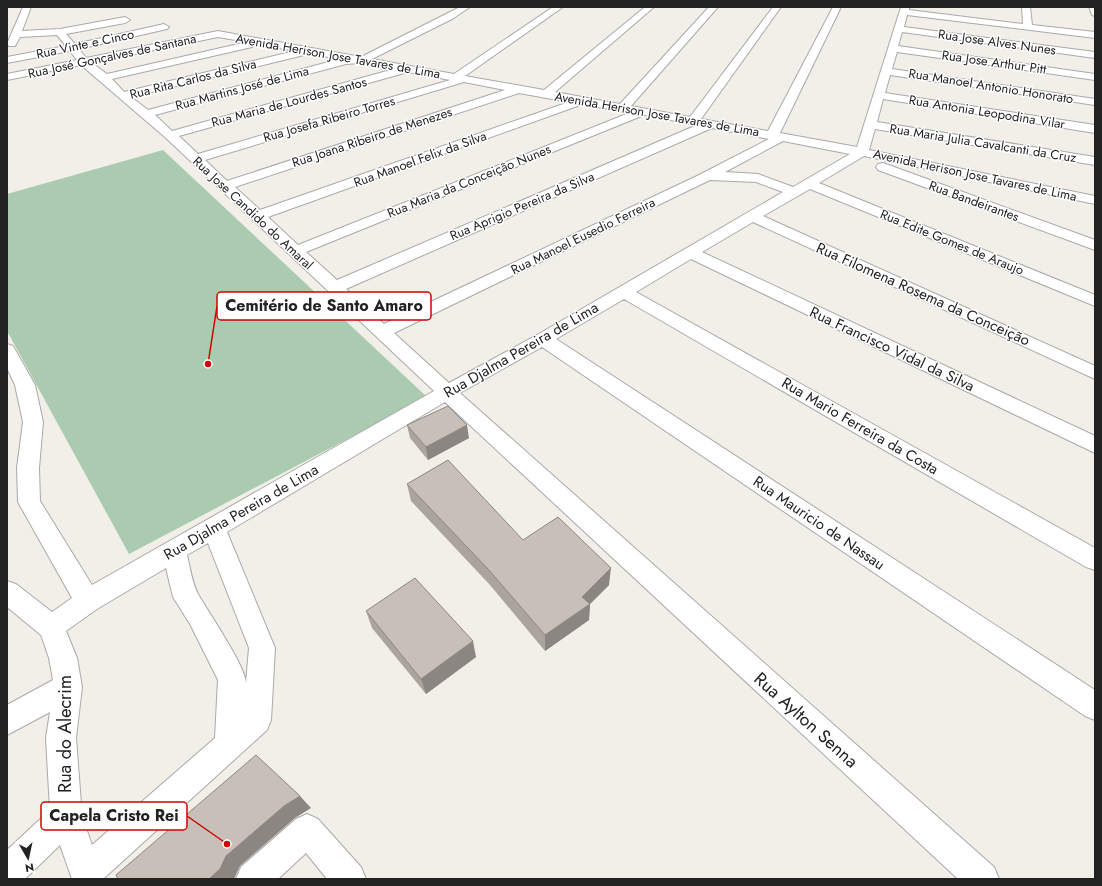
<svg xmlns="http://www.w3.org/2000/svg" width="1102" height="886" viewBox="0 0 1102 886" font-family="Jost,sans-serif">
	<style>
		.cemetery { fill: #aacbaf }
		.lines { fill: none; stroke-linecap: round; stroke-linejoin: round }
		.street-casing { stroke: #a9a9a9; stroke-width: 2 }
		.street { fill: #fff; fill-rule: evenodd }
		.wall { fill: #aba49e }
		.shaded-wall { fill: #8b8681 }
		.building { fill: #c7bfb8; stroke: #8b8681 }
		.labels { text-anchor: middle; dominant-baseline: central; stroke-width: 3; stroke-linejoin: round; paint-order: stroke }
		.far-street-label { font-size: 13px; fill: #222; stroke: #fff }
		.street-label { font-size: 15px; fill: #222; stroke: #fff }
		.near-street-label { font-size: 18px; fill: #222; stroke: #fff }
		.leader { fill: none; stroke: #d40000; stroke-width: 1.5 }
		.callout-dot { fill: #d40000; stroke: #fff; stroke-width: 1.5 }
		.callout { fill: #fff; stroke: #d40000; stroke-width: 1.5 }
		.callout-label { font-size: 16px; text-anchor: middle; font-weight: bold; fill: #222 }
	</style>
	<rect width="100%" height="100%" fill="#f2efe9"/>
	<path class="cemetery" d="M 163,150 L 427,397 L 129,554 L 7,331 L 7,194 Z"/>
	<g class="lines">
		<g class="street-casing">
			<path id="street" d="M 23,7 L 31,7 L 22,31 L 60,29 L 125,17 L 130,20 L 125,23 L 66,34 L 75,44 L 164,24 L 169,27 L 167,29 L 79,49 L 86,58 L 218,31 L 361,57 L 460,7 L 470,7 L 452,19 L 372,59 L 454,74 L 553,7 L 563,7 L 465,76 L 544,90 L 645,7 L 654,7 L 555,92 L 620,104 L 709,7 L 718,7 L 631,106 L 690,117 L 773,7 L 781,7 L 701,119 L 768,131 L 833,7 L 841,7 L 780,133 L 857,147 L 901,7 L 909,7 L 909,10 L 1023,24 L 1022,7 L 1030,7 L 1032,25 L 1095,32 L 1095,38 L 907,15 L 904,27 L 1095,52 L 1095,58 L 902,32 L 898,46 L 1095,74 L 1095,80 L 897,52 L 892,69 L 1095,99 L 1095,105 L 890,75 L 885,93 L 1095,125 L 1095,133 L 883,99 L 877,122 L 1095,157 L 1095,165 L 875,129 L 869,150 L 1095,196 L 1095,204 L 864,156 L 819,183 L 1095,295 L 1095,306 L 810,189 L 763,216 L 1095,366 L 1095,379 L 753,222 L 702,252 L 1095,436 L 1095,453 L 691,259 L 636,292 L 1095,548 L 1095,570 L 1086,567 L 624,299 L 556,339 L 1095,690 L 1095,720 L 1085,716 L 542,347 L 460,393 L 994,867 L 999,879 L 958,879 L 445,402 L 227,532 L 275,648 L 271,720 L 267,730 L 103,879 L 72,879 L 60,845 L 25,879 L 7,879 L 7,850 L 50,810 L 46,738 L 50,712 L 7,735 L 7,705 L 53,680 L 49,658 L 41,635 L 7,607 L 7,581 L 16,584 L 52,612 L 72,598 L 18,502 L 17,468 L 23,422 L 15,385 L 7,368 L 7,344 L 13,346 L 35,385 L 43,422 L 39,468 L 40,501 L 92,585 L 434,391 L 166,138 L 81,65 L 7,80 L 7,74 L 77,60 L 70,51 L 7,63 L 7,57 L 66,46 L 57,35 L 20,37 L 15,46 L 9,46 L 7,44 ZM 218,37 L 247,42 L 107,74 L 92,63 ZM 257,44 L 295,51 L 124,92 L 112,79 L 252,47 ZM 305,53 L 340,59 L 148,110 L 131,97 L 304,55 ZM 361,63 L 394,69 L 172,131 L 155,115 L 346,64 ZM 408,72 L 450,80 L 198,154 L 179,136 ZM 464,82 L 505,90 L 227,181 L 205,160 ZM 519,93 L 569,102 L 260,210 L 235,187 ZM 583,104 L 629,113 L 298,245 L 268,217 ZM 644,115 L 697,125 L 337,280 L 306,252 ZM 712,128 L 769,139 L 697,176 L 384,324 L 346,289 ZM 783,141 L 850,154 L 793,187 L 758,174 L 725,172 ZM 710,180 L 756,182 L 783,192 L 537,335 L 449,383 L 394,333 ZM 208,543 L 249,648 L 246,683 C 246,667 207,610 198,594 C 192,583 190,567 187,555 ZM 166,568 L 173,597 L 190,624 L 218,680 L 215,738 L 92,845 L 82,817 L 76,738 L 82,687 L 77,658 L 66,631 L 97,609 Z
				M 1089,7 L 1095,7 L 1095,16 L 1092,15 Z
				M 883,163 L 1095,240 L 1095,250 L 878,170 L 876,167 L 878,164 Z
				M 307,814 L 318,819 L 361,867 L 366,879 L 327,879 L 306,853 L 278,879 L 236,879 L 241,867 L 296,819 Z"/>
		</g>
		<use href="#street" class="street"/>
	</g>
	<path class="wall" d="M 407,425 L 469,438 L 428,460 L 410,438 Z
		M 407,484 L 523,540 L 609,585 L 590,604 L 589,620 L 545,651 L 490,585 L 411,501 Z
		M 366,611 L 476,657 L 426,694 L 372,628 Z"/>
	<path class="shaded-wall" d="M 467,425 L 469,438 L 428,460 L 426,447 Z
		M 611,568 L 609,585 L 589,605 L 590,604 L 589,620 L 545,651 L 545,635 Z
		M 473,641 L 476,657 L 426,694 L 421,679 Z
		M 300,796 L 311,808 L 295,818 L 240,866 L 234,879 L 209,879 L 226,856 L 284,806 Z"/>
	<path class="building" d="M 448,406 L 467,425 L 426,447 L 407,425 Z
		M 448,460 L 523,540 L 558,517 L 611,568 L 582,597 L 590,604 L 545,635 L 488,569 L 407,484 Z
		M 415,578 L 473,641 L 421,679 L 366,611 Z
		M 256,755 L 300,796 L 284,806 L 226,856 L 220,869 L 209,879 L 118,879 L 116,875 Z"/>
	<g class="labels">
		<g class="far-street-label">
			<text transform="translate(997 42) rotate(8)">Rua Jose Alves Nunes</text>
			<text transform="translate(85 44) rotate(-12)">Rua Vinte e Cinco</text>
			<text transform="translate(112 56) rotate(-12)">Rua José Gonçalves de Santana</text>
			<text transform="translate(338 56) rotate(10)">Avenida Herison Jose Tavares de Lima</text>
			<text transform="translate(994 62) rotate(8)">Rua Jose Arthur Pitt</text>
			<text transform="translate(193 79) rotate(-14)">Rua Rita Carlos da Silva</text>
			<text transform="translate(991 86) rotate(9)">Rua Manoel Antonio Honorato</text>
			<text transform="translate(242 88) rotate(-15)">Rua Martins José de Lima</text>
			<text transform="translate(289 102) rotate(-15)">Rua Maria de Lourdes Santos</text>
			<text transform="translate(987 112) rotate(9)">Rua Antonia Leopodina Vilar</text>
			<text transform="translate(657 114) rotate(10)">Avenida Herison Jose Tavares de Lima</text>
			<text transform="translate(329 119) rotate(-16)">Rua Josefa Ribeiro Torres</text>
			<text transform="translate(372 137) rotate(-18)">Rua Joana Ribeiro de Menezes</text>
			<text transform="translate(983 143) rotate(9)">Rua Maria Julia Cavalcanti da Cruz</text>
			<text transform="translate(420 159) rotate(-20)">Rua Manoel Felix da Silva</text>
			<text transform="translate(975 175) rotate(12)">Avenida Herison Jose Tavares de Lima</text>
			<text transform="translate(469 181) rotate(-22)">Rua Maria da Conceição Nunes</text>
			<text transform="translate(974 201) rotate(20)">Rua Bandeirantes</text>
			<text transform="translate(522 206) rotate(-23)">Rua Aprigio Pereira da Silva</text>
			<text transform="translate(253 213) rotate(43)">Rua Jose Candido do Amaral</text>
			<text transform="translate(583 236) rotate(-26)">Rua Manoel Eusedio Ferreira</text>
			<text transform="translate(952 242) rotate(22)">Rua Edite Gomes de Araujo</text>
		</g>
		<g class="street-label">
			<text transform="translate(923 294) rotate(24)">Rua Filomena Rosema da Conceição</text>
			<text transform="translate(892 349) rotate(25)">Rua Francisco Vidal da Silva</text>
			<text transform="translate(521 350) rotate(-30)">Rua Djalma Pereira de Lima</text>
			<text transform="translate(860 426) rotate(30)">Rua Mario Ferreira da Costa</text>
			<text transform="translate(241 512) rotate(-30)">Rua Djalma Pereira de Lima</text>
			<text transform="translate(819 523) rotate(34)">Rua Mauricio de Nassau</text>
		</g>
		<g class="near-street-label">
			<text transform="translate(806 720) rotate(42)">Rua Aylton Senna</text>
			<text transform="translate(65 734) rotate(-90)">Rua do Alecrim</text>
		</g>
	</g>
	<path class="leader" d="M208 364L217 306M227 844L187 816"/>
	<g class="callout-dot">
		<circle cx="208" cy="364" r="4"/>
		<circle cx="227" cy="844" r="4"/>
	</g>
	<g class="callout">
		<rect x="217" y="292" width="214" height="28" rx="4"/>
		<rect x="41" y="802" width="146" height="28" rx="4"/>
	</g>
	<g class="callout-label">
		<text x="324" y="311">Cemitério de Santo Amaro</text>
		<text x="114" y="821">Capela Cristo Rei</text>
	</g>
	<rect width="1102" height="886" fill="none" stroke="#222222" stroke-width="16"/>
	<g transform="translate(28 858) rotate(171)" stroke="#ffffff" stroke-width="3" paint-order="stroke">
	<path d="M0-3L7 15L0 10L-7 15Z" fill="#222222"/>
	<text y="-6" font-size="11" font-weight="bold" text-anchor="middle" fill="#222222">N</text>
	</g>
</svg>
